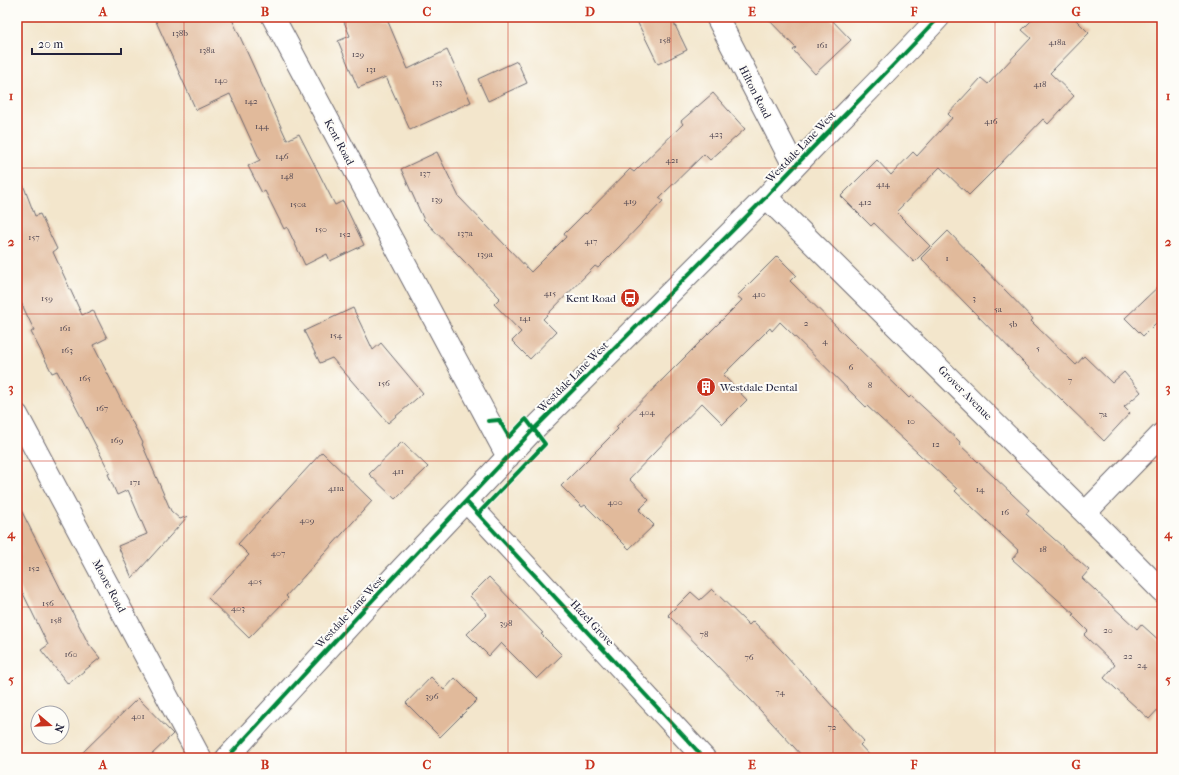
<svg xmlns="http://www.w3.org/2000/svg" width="1179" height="775" viewBox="0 0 1179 775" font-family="'IM FELL French Canon',serif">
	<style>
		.building { fill: #e1ba9b }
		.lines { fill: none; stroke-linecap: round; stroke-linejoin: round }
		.minor-casing { stroke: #6b676e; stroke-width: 24 }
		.minor { stroke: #fff; stroke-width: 22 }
		.cycleway-casing { stroke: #fdfcf7; stroke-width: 6 }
		.cycleway { stroke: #00873e; stroke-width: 4 }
		.grid { fill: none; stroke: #c8321e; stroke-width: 1; stroke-opacity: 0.55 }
		.labels { text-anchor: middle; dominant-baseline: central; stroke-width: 4; stroke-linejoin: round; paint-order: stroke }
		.number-label { font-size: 9px; fill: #524853 }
		.street-label { font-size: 11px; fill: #22223b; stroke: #fdfcf7 }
		.poi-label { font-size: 11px; fill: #22223b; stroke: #fdfcf7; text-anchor: end }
		.neatline { fill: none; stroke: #c8321e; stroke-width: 1.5 }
		.grid-label { font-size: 13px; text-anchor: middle; font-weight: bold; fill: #c8321e }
	</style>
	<rect width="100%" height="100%" fill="#fdfcf7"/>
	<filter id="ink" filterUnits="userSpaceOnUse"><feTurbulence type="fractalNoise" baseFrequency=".025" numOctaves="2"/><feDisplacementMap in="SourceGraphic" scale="8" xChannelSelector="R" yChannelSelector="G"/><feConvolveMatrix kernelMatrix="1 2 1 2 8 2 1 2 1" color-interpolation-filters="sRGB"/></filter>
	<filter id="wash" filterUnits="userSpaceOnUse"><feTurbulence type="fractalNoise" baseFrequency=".012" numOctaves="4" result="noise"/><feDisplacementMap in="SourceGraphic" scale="16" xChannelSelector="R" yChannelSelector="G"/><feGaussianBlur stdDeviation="0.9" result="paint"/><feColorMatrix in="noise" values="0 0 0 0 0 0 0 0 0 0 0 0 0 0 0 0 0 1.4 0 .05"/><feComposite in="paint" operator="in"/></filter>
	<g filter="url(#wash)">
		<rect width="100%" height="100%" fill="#f3e6cc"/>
		<g id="blocks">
			<path class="building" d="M 154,17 L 231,17 L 287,140 L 299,134 L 335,205 L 343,201 L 364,245 L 330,261 L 327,254 L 305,265 L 287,227 L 284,229 L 265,191 L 262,193 L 248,166 L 260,160 L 230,94 L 196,110 Z
				M 342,17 L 386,17 L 408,69 L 447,50 L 471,102 L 410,130 L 386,77 L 358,88 L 338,41 L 350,36 Z
				M 635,17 L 671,17 L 687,50 L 658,64 Z
				M 766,17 L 829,17 L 851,40 L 815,74 L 793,50 L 796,48 Z
				M 1035,17 L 1073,17 L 1089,33 L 1050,73 L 1074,96 L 1048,124 L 1043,119 L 1000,164 L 969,195 L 940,167 L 896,212 L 930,246 L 914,262 L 874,223 L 871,226 L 841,196 L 877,160 L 891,175 L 913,152 L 917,156 L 952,118 L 948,114 L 981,78 L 988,84 L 1031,38 L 1022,30 Z
				M 517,61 L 527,83 L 488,101 L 478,79 Z
				M 713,93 L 745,129 L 710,160 L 704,154 L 659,198 L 663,201 L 619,247 L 598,268 L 595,266 L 543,319 L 556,332 L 530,359 L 512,341 L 521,332 L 494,304 L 500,298 L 424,220 L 401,169 L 437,152 L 459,197 L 531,272 L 566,237 L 564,234 L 585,213 L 586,214 L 630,169 L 634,172 L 683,124 L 681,121 Z
				M 17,174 L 19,174 L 35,216 L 40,214 L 57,249 L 53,252 L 82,315 L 93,310 L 107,338 L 93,345 L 143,443 L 142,444 L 171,511 L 180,519 L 188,516 L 132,578 L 118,546 L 147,534 L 128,490 L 117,495 L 108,474 L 110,473 L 91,436 L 57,371 L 52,373 L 31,332 L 34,330 L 17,294 Z
				M 948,231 L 1033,319 L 1031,321 L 1076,365 L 1084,356 L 1112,383 L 1124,372 L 1141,392 L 1124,407 L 1130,413 L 1104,441 L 1024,363 L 921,258 Z
				M 777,256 L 796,275 L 790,281 L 909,398 L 911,396 L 936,419 L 960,442 L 959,444 L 1029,510 L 1026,514 L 1089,570 L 1082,578 L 1137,629 L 1141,624 L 1162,643 L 1162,705 L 1149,719 L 1104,678 L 1115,665 L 1084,635 L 1088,631 L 1072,615 L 1074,614 L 1012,559 L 1019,551 L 955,491 L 957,489 L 867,406 L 866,407 L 780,322 L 772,331 L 770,328 L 723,375 L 747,400 L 723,424 L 702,403 L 629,479 L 649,500 L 639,510 L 654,525 L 629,549 L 585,505 L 582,507 L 561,486 L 618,429 L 616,427 L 666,376 L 742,300 L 737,296 Z
				M 1162,283 L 1162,317 L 1143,336 L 1125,318 Z
				M 353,308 L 373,350 L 381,343 L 423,393 L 388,423 L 332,358 L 320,363 L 304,331 Z
				M 402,442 L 428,467 L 395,499 L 369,474 Z
				M 322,452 L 372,501 L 286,596 L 288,598 L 249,638 L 208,598 L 249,555 L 238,544 Z
				M 17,502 L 88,643 L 100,658 L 68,684 L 41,650 L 48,645 L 17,581 Z
				M 489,577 L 543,633 L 541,634 L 562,655 L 537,679 L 501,643 L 489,656 L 467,634 L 487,614 L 470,596 Z
				M 712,589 L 749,625 L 753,621 L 785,654 L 864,741 L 860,745 L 872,758 L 804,758 L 750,699 L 668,615 L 691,592 L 700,600 Z
				M 431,677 L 444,690 L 455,678 L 477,700 L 440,737 L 406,703 Z
				M 138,698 L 173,734 L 148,758 L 77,758 Z"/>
		</g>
	</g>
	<g filter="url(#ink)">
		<use href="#blocks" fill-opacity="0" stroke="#6b676e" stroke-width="1"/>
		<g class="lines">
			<g class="minor-casing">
				<path id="minor" d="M 273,17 L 508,457
					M 717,17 L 794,166
					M 766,197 L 1085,513 L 1162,591
					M 17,415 L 200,758
					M 466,501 L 704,758
					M 1085,513 L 1162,434
					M 227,758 L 394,577 L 534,429 L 766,197 C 822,136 883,78 939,17"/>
			</g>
			<use href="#minor" class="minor"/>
			<g class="cycleway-casing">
				<path id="cycleway" d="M 466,501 L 704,758
					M 478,514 L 545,444 L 526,419 L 509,437 L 499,420 L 488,421
					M 227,758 L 394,577 L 534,429 L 766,197 C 822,136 883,78 939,17"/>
			</g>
			<use href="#cycleway" class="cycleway"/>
		</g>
	</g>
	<path class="grid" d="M 184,17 L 184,758M 346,17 L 346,758M 508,17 L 508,758M 671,17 L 671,758M 833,17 L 833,758M 995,17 L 995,758M 17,168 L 1162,168M 17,314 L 1162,314M 17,461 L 1162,461M 17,607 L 1162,607"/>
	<defs>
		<g id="bus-disc" transform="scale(1)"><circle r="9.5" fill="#c8321e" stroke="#fdfcf7"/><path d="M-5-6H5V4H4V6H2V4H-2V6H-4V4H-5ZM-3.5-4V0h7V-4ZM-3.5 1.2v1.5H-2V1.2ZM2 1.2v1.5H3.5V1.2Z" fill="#fff"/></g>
		<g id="building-disc" transform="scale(1)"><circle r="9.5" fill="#c8321e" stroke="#fdfcf7"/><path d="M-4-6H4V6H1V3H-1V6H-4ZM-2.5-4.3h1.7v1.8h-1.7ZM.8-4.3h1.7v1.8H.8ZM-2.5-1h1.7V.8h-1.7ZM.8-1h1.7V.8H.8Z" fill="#fff"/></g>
	</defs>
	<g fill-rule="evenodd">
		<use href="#bus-disc" x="630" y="298"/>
		<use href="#building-disc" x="706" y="387"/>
	</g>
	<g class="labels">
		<g class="number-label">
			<text x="180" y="33">138b</text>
			<text x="665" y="40">158</text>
			<text x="1057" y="42">418a</text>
			<text x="822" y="45">161</text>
			<text x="207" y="50">138a</text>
			<text x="358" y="54">129</text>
			<text x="371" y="69">131</text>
			<text x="221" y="80">140</text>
			<text x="437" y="82">133</text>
			<text x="1040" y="84">418</text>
			<text x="251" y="101">142</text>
			<text x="991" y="121">416</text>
			<text x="262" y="126">144</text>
			<text x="716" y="134">423</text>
			<text x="282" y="156">146</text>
			<text x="672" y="160">421</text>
			<text x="425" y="173">137</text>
			<text x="287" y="176">148</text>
			<text x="883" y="184">414</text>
			<text x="437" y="199">139</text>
			<text x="630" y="201">419</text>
			<text x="865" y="202">412</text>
			<text x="298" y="204">150a</text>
			<text x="321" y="229">150</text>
			<text x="465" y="233">137a</text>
			<text x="345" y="234">152</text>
			<text x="34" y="237">157</text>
			<text x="591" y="241">417</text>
			<text x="485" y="254">139a</text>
			<text x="947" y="258">1</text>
			<text x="550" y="293">415</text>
			<text x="759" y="294">410</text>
			<text x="47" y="298">159</text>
			<text x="974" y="298">3</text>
			<text x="998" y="309">5a</text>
			<text x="525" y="318">141</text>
			<text x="806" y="323">2</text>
			<text x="1013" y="324">5b</text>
			<text x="65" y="328">161</text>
			<text x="336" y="335">154</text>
			<text x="825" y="341">4</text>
			<text x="1038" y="348">5</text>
			<text x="67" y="350">163</text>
			<text x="851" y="367">6</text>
			<text x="85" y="378">165</text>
			<text x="1070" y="380">7</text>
			<text x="384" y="383">156</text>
			<text x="870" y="385">8</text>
			<text x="102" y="408">167</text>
			<text x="647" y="412">404</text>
			<text x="1103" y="414">7a</text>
			<text x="911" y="421">10</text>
			<text x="117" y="440">169</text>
			<text x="936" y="444">12</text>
			<text x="398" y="471">411</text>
			<text x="135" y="482">171</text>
			<text x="336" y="488">411a</text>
			<text x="980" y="489">14</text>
			<text x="615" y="502">400</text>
			<text x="1005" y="512">16</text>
			<text x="307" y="520">409</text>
			<text x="1043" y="549">18</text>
			<text x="278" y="553">407</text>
			<text x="34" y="568">152</text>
			<text x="255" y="581">405</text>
			<text x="48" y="603">156</text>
			<text x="238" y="608">403</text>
			<text x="56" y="620">158</text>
			<text x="506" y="623">398</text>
			<text x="1108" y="630">20</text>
			<text x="704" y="634">78</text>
			<text x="71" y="654">160</text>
			<text x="1128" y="656">22</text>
			<text x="749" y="657">76</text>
			<text x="1142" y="665">24</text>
			<text x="780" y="692">74</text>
			<text x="432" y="696">396</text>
			<text x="138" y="716">401</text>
			<text x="832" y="727">72</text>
		</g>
		<g class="street-label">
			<text transform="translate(755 92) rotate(63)">Hilton Road</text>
			<text transform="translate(339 142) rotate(62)">Kent Road</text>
			<text transform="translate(801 147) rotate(-46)">Westdale Lane West</text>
			<text transform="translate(573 377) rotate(-45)">Westdale Lane West</text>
			<text transform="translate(965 393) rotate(45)">Grover Avenue</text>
			<text transform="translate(109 586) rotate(62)">Moore Road</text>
			<text transform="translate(350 612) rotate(-47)">Westdale Lane West</text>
			<text transform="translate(592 623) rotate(47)">Hazel Grove</text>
		</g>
		<g class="poi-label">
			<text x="616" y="298">Kent Road</text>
			<text x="720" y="387" text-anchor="start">Westdale Dental</text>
		</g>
	</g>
	<rect width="1179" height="775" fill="none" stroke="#fdfcf7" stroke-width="44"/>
	<g transform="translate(50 725) rotate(109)"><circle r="19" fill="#fdfcf7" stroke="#a5a5ac"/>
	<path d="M0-3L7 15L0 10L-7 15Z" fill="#c8321e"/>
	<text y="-6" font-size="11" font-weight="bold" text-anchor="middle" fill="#22223b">N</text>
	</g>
	<path d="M32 48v6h89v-6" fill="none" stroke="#22223b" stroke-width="2"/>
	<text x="38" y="48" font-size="12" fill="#22223b" stroke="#fdfcf7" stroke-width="3" paint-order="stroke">20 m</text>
	<rect x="22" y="22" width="1135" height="731" class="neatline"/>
	<g class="grid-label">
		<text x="103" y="16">A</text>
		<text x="265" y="16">B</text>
		<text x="427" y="16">C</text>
		<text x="590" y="16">D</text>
		<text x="752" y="16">E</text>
		<text x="914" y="16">F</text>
		<text x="1076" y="16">G</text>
		<text x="11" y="100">1</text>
		<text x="1168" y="100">1</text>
		<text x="11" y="246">2</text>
		<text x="1168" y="246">2</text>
		<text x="11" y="392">3</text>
		<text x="1168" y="392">3</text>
		<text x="11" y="538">4</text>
		<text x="1168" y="538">4</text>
		<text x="11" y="684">5</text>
		<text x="1168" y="684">5</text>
		<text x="103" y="769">A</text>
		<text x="265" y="769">B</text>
		<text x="427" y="769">C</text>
		<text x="590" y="769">D</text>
		<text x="752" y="769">E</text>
		<text x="914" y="769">F</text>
		<text x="1076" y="769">G</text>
	</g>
</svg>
